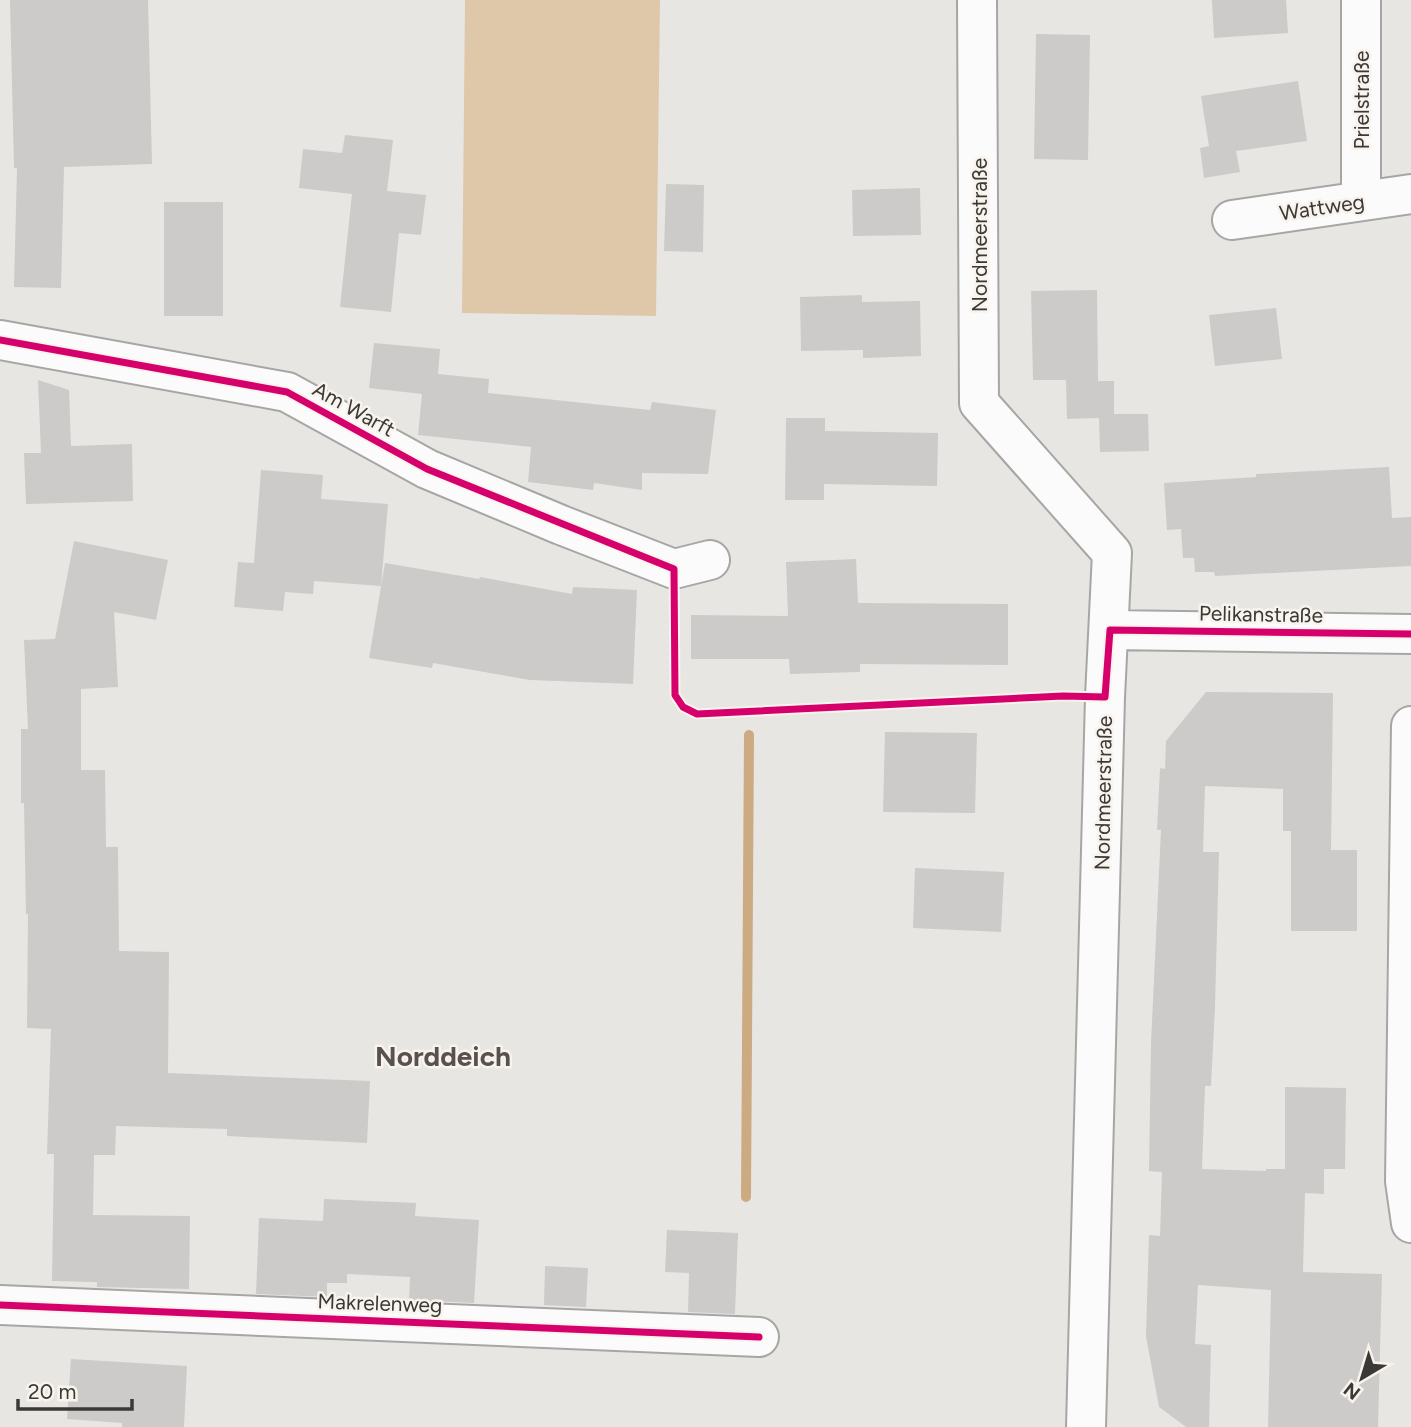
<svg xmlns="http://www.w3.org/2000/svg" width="1411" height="1427" viewBox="0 0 1411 1427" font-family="Figtree,sans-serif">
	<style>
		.green { fill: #dfc7aa }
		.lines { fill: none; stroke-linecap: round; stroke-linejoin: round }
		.stream { stroke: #ccaa82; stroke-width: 10 }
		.building { fill: #cccbc9 }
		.minor-casing { stroke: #a8a6a4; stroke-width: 42 }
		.minor { stroke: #fcfbfb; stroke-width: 38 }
		.cycleway-casing { stroke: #f8f3ed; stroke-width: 11 }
		.cycleway { stroke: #d6006c; stroke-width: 7 }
		.labels { text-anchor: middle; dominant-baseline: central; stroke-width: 5; stroke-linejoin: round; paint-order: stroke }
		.street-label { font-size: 21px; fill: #3b3936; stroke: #f8f3ed }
		.district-label { font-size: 28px; font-weight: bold; fill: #57524e; stroke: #f8f3ed }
	</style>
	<rect width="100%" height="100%" fill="#e8e6e3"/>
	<path class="green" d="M 465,0 L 660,0 L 656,316 L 462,313 Z"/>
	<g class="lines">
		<path class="stream" d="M 746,1197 L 749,735"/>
	</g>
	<path class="building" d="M 10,0 L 148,0 L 152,164 L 64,167 L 61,288 L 14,287 L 17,168 L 14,168 Z
		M 1212,0 L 1286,0 L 1288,33 L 1214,38 Z
		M 1036,34 L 1090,35 L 1088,160 L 1034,159 Z
		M 1298,81 L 1307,141 L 1236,151 L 1240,172 L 1204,178 L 1200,148 L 1209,146 L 1201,96 Z
		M 345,135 L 393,140 L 387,191 L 426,195 L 421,235 L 399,233 L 391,312 L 340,307 L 352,194 L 299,188 L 303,149 L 342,153 Z
		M 666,184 L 704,185 L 703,252 L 664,251 Z
		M 920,188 L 921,235 L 853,236 L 852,190 Z
		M 164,202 L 223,202 L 223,316 L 164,316 Z
		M 1097,290 L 1098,381 L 1114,381 L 1114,414 L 1148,414 L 1149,451 L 1100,452 L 1099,418 L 1067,419 L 1066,380 L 1033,380 L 1031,291 Z
		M 862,295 L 862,302 L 920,301 L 921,356 L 863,358 L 863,350 L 801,351 L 800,297 Z
		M 1276,308 L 1282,359 L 1215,366 L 1209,315 Z
		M 374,343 L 440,349 L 438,374 L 489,379 L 488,393 L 650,410 L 652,402 L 716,410 L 708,474 L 642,473 L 642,490 L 594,483 L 593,490 L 528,482 L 531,447 L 418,435 L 422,394 L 369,388 Z
		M 38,380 L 69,390 L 71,446 L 132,444 L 133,501 L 26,504 L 24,453 L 41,453 Z
		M 786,418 L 825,418 L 825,431 L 938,433 L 937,486 L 824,484 L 824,500 L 785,500 Z
		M 1389,467 L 1392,518 L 1411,517 L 1411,566 L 1215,576 L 1214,572 L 1195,572 L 1194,558 L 1183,558 L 1181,529 L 1167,530 L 1164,483 L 1256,477 L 1256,474 Z
		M 261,470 L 323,475 L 321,499 L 388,504 L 381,586 L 314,581 L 313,594 L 285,592 L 283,611 L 234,607 L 238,562 L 254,563 Z
		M 74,541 L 168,560 L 156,620 L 114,612 L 118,687 L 81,689 L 81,770 L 105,770 L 106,847 L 118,847 L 119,951 L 169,952 L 168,1073 L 370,1081 L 367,1143 L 227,1136 L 227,1129 L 116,1126 L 115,1155 L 94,1155 L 93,1215 L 190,1216 L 189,1289 L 97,1287 L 97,1282 L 52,1281 L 54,1154 L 47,1154 L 51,1029 L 27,1028 L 28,914 L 26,914 L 24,803 L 21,803 L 21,729 L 28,729 L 24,640 L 55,639 Z
		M 856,559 L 858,603 L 1008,604 L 1008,665 L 860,664 L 860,672 L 790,674 L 789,659 L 691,659 L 691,615 L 788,616 L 786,562 Z
		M 385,563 L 479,579 L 480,577 L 572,594 L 573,587 L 637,590 L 633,684 L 530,680 L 433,663 L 432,668 L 369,658 Z
		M 1206,692 L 1333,693 L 1331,850 L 1357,850 L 1357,931 L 1291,931 L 1291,831 L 1283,831 L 1283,789 L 1205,786 L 1203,852 L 1219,852 L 1215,1007 L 1211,1086 L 1205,1086 L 1202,1169 L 1266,1171 L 1266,1169 L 1285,1169 L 1285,1087 L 1346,1088 L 1345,1169 L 1324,1169 L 1324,1194 L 1305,1193 L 1303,1272 L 1382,1274 L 1378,1427 L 1268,1427 L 1271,1290 L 1198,1285 L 1195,1344 L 1211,1345 L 1209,1427 L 1186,1427 L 1159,1407 L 1146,1336 L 1149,1235 L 1160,1236 L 1162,1172 L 1149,1171 L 1151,1043 L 1161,830 L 1157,830 L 1160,768 L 1165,769 L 1166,741 Z
		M 885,732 L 977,733 L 975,813 L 883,812 Z
		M 915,868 L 1004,872 L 1001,932 L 913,928 Z
		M 324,1199 L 416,1203 L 415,1216 L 479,1220 L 474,1303 L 409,1300 L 410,1277 L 347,1274 L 347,1283 L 327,1283 L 327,1297 L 256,1294 L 259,1218 L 323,1221 Z
		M 667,1230 L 738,1233 L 735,1314 L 688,1312 L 689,1273 L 665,1272 Z
		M 545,1266 L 588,1268 L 586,1307 L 544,1305 Z
		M 71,1359 L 187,1366 L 184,1427 L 122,1427 L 122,1423 L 67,1419 Z"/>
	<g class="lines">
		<g class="minor-casing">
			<path id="minor" d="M 977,0 L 979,403 L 1112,553 L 1105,697 L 1086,1427
				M 1361,0 L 1361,201
				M 1232,220 L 1411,194
				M 0,340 L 287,392 L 427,469 L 561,525 L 674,569 L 710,560
				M 1110,630 L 1411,634
				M 1411,726 L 1405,1181 L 1411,1223
				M 0,1305 L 759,1337"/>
		</g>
		<use href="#minor" class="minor"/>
		<g class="cycleway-casing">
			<path id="cycleway" d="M 0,340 L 287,392 L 427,469 L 674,569 L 675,695 L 683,707 L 697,714 L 1063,696 L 1105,697 L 1110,630 L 1411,634
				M 0,1305 L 759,1337"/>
		</g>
		<use href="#cycleway" class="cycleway"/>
	</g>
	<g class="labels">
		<g class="street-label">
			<text transform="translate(1361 100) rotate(-90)">Prielstraße</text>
			<text transform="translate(1322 207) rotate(-8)">Wattweg</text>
			<text transform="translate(979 235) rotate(-90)">Nordmeerstraße</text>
			<text transform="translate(354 409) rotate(29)">Am Warft</text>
			<text transform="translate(1261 614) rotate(1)">Pelikanstraße</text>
			<text transform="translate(1103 793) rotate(-89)">Nordmeerstraße</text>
			<text transform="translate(380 1303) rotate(2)">Makrelenweg</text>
		</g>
		<g class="district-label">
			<text x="443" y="1056">Norddeich</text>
		</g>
	</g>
	<g transform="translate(1362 1378) rotate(218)" stroke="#f8f3ed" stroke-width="5" paint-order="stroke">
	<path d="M0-5L12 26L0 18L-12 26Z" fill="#3b3936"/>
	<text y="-10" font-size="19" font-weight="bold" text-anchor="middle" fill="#3b3936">N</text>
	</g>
	<path d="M18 1399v10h114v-10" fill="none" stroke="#3b3936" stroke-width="3.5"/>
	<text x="28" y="1399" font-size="21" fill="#3b3936" stroke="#f8f3ed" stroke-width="5" paint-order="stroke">20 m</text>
</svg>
